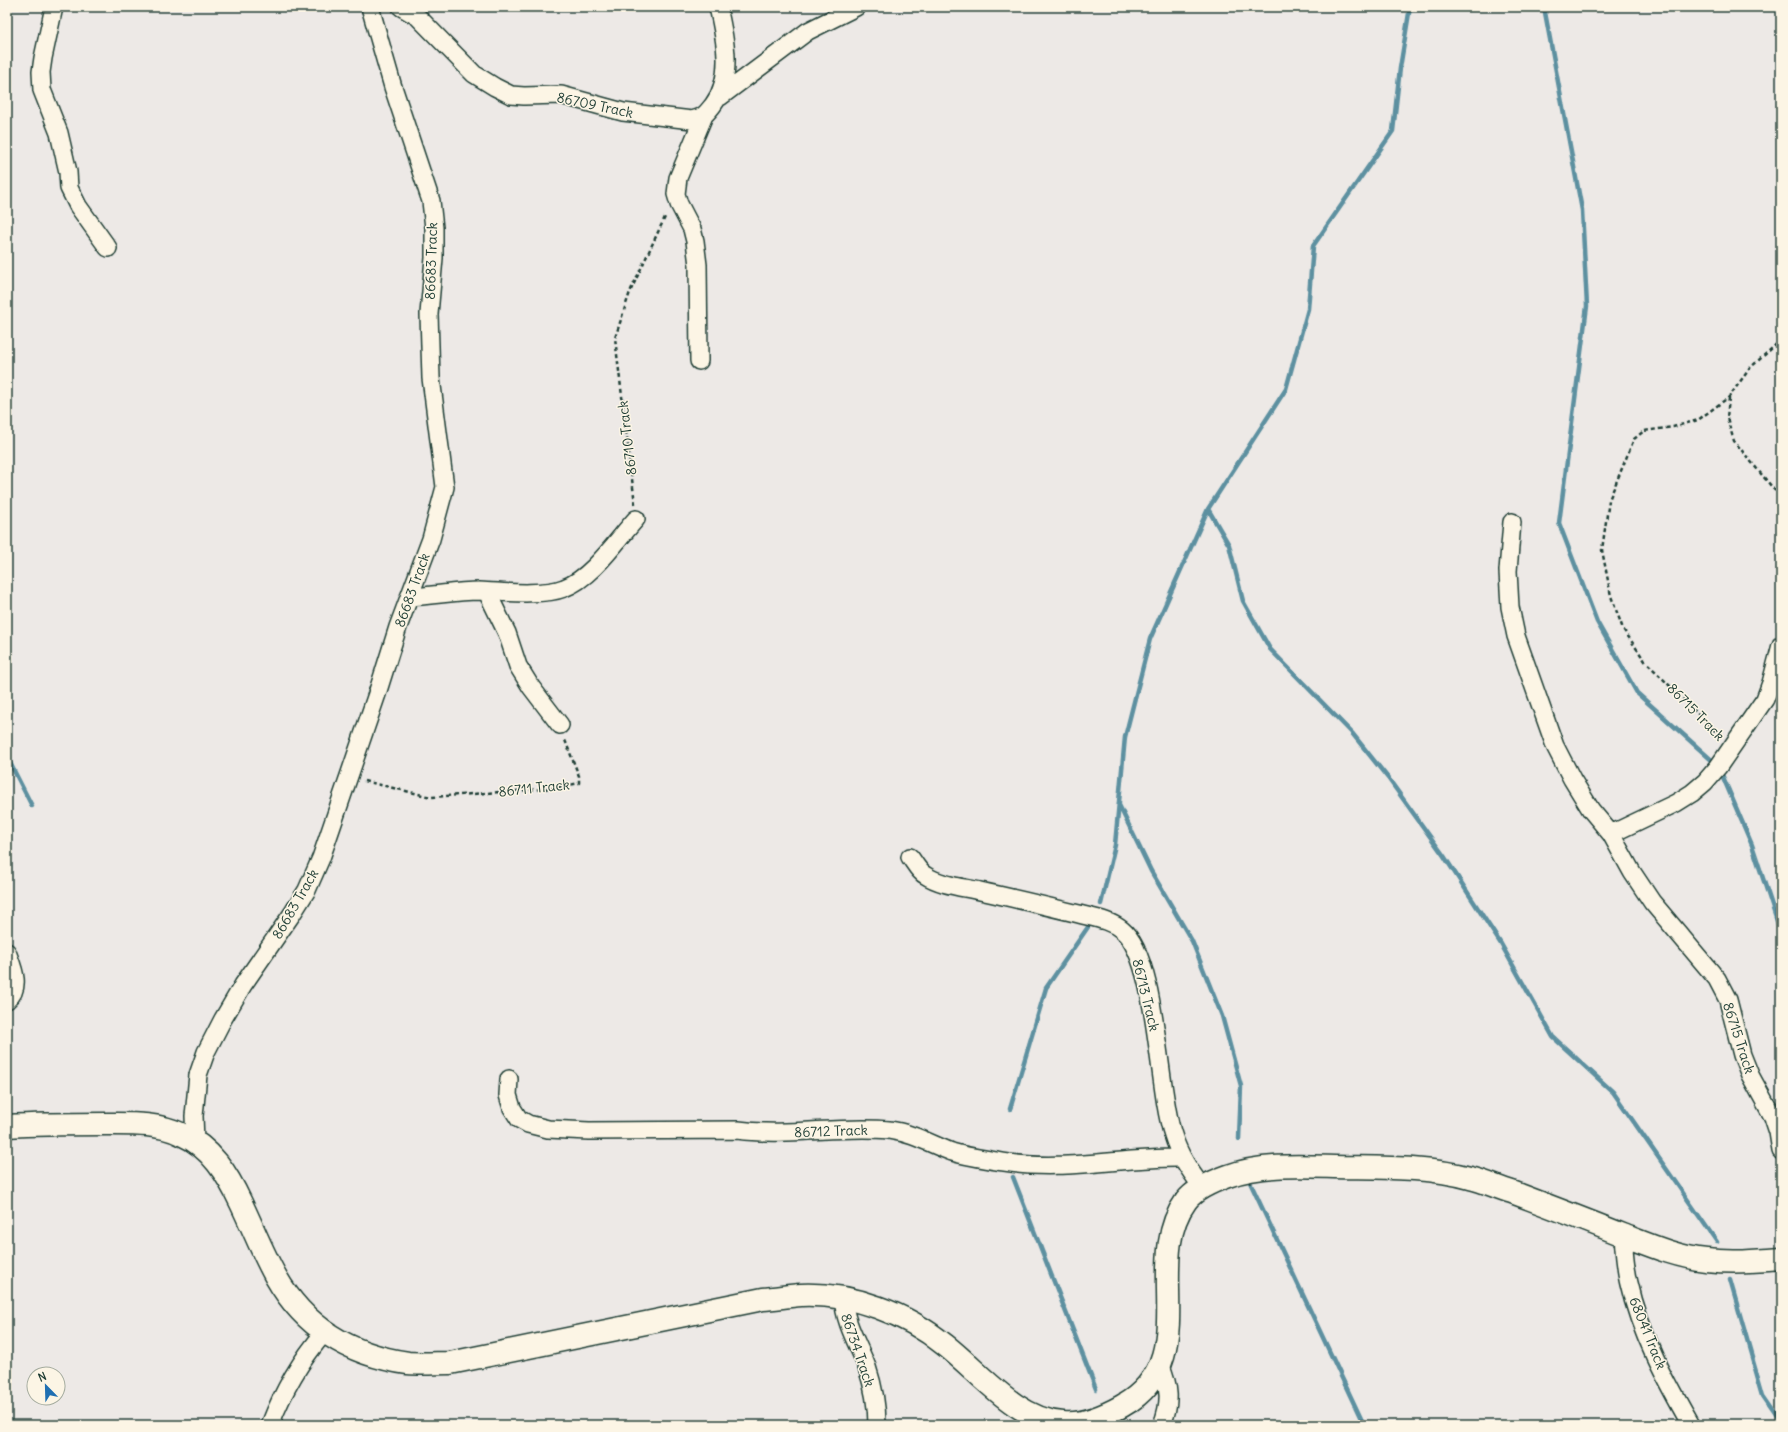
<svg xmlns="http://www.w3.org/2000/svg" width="1788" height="1432" viewBox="0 0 1788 1432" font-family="Delius,sans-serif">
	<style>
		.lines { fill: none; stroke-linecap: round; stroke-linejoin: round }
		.stream { stroke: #5d90a0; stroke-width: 4.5 }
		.street-casing { stroke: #1f3d34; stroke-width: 20 }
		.secondary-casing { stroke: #1f3d34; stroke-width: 25 }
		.path { stroke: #1f3d34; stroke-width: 2.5; stroke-dasharray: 4 3; stroke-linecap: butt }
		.street { stroke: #fcf5e5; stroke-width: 17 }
		.secondary { stroke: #fcf5e5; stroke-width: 22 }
		.labels { text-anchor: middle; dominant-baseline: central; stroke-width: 3; stroke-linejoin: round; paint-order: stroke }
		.street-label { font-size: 14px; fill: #1f3d34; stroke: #fcf5e5 }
	</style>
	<rect width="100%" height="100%" fill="#ede9e6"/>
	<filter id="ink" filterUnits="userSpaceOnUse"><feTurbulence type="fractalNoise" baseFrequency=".025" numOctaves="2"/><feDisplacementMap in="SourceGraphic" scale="8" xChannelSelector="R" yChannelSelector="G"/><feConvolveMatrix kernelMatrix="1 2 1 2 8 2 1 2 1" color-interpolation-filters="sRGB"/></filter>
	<g filter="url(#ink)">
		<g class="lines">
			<path class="stream" d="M 1544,7 L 1582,210 L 1587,306 L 1559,523 L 1597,622 L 1637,693 L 1716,764
				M 1208,509 L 1229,545 L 1243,601 L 1270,649 L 1352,733 L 1388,778 L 1444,856 L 1501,944 L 1553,1037 L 1613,1092 L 1717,1242
				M 7,757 L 32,806
				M 1720,770 L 1752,845 L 1781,933
				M 1119,805 L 1151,871 L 1192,941 L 1222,1016 L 1241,1086 L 1239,1139
				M 1101,904 L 1115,845 L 1125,737 L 1150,639 L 1208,509 L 1286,389 L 1308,309 L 1313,246 L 1393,131 L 1400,68 L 1410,7
				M 1010,1109 L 1046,988 L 1088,927
				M 1013,1177 L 1096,1389
				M 1249,1180 L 1364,1425
				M 1730,1280 L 1763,1395 L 1781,1421"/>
			<g class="street-casing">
				<path id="street" d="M 54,7 L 43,58 L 41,72 L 42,90 L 59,133 L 68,172 L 69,188 L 78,206 L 108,248
					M 401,7 L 418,17 L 474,74 L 495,87 L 511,95 L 524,96 L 561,95 L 623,112 L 692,120 C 704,117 705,115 713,105 C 734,77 725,38 718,7
					M 720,97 L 808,31 L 856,7
					M 699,361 L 698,265 L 695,241 L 692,229 L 679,204 L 676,194 L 678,178 L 703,118
					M 1512,522 L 1508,571 L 1510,607 L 1516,636 L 1555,746 L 1572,779 L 1591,810 L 1611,834
					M 487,592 L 507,633 L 518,666 L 531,687 L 560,725
					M 409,597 C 432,596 456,591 479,591 C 502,592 544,596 564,588 C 592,578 617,540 636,519
					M 1781,645 L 1771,683 L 1765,699 L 1718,767 L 1705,782 L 1692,793 L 1676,803 L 1611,834 L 1632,872 L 1652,902 L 1717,979 L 1728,1000 L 1742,1055 L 1750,1075 L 1773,1117 L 1778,1132 L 1781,1151
					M 910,857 C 914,862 919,872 925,875 C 940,885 962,887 980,891 C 1013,898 1046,906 1079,914 C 1094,918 1110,920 1122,930 C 1158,959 1157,1089 1173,1135 C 1179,1155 1190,1171 1202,1187
					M 7,952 C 13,968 22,987 7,1000
					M 509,1079 L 508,1095 L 512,1108 L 519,1119 L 528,1124 L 548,1129 L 589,1131 L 738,1130 C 788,1137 839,1125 889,1130 C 912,1133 931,1144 952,1152 C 968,1157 986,1159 1003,1162 C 1062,1172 1122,1157 1181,1158
					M 195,1141 L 194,1116 L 198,1075 L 206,1052 L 223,1019 L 243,985 L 292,914 L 307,890 L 321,858 L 377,694 L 398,627 L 431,539 L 445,487 L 431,378 L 429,314 L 434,258 L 434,228 L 431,201 L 393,87 L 370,7
					M 1623,1235 C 1624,1251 1625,1267 1629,1283 C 1640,1333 1666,1381 1691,1425
					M 843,1298 C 845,1324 858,1344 867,1367 C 873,1385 877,1406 877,1425
					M 1160,1364 C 1170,1387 1171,1402 1162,1425
					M 270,1425 C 283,1391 300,1361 324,1333"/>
			</g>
			<g class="secondary-casing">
				<path id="secondary" d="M 7,1126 C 40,1124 73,1124 107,1124 C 132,1124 158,1123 181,1134 C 211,1147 228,1175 241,1203 C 253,1228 263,1254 276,1277 C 305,1328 350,1355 408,1363 C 421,1364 436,1363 450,1363 L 763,1299 C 776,1298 788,1296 801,1295 C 852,1293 906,1313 945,1345 C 980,1372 1016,1420 1063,1423 C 1084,1425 1104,1416 1122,1406 C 1205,1359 1141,1262 1186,1201 C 1195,1189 1214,1181 1228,1176 C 1261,1164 1299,1166 1334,1167 C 1378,1168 1427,1166 1470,1178 C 1484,1181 1498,1188 1512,1192 C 1549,1206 1586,1220 1623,1235 C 1649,1245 1677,1257 1706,1260 C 1731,1263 1756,1261 1781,1259"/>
			</g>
			<path class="path" d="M 1729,398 L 1727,418 L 1734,441 L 1781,498
				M 635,504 L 615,338 L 630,292 L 666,215
				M 1720,736 L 1645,661 L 1623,629 L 1611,596 L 1602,550 L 1609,500 L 1634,439 L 1644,431 L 1673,427 L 1698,420 L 1729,397 L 1750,368 L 1781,340
				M 364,781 L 431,797 L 556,788 L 579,783 L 579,776 L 565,740"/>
			<use href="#street" class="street"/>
			<use href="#secondary" class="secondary"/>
		</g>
	</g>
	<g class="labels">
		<g class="street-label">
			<text transform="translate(595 105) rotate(12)">86709 Track</text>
			<text transform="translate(431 261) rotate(-88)">86683 Track</text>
			<text transform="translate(627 438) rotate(-97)">86710 Track</text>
			<text transform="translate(412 590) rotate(-70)">86683 Track</text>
			<text transform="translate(1696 712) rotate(45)">86715 Track</text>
			<text transform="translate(534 788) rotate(-6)">86711 Track</text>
			<text transform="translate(295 904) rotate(-60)">86683 Track</text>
			<text transform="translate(1146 995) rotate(76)">86713 Track</text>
			<text transform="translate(1739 1038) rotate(72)">86715 Track</text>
			<text transform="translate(831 1131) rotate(-2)">86712 Track</text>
			<text transform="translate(1648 1333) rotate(68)">68041 Track</text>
			<text transform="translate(858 1350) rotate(71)">86734 Track</text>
		</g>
	</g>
	<rect width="1788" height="1432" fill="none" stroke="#fcf5e5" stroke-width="24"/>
	<rect x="12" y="12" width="1764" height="1408" fill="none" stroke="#1f3d34" stroke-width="1.5" filter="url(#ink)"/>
	<g transform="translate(46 1386) rotate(337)"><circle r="19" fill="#fcf5e5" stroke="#a4ab9e"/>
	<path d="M0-3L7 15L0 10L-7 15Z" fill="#1f6fb2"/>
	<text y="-6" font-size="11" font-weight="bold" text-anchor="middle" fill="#1f3d34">N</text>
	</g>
</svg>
